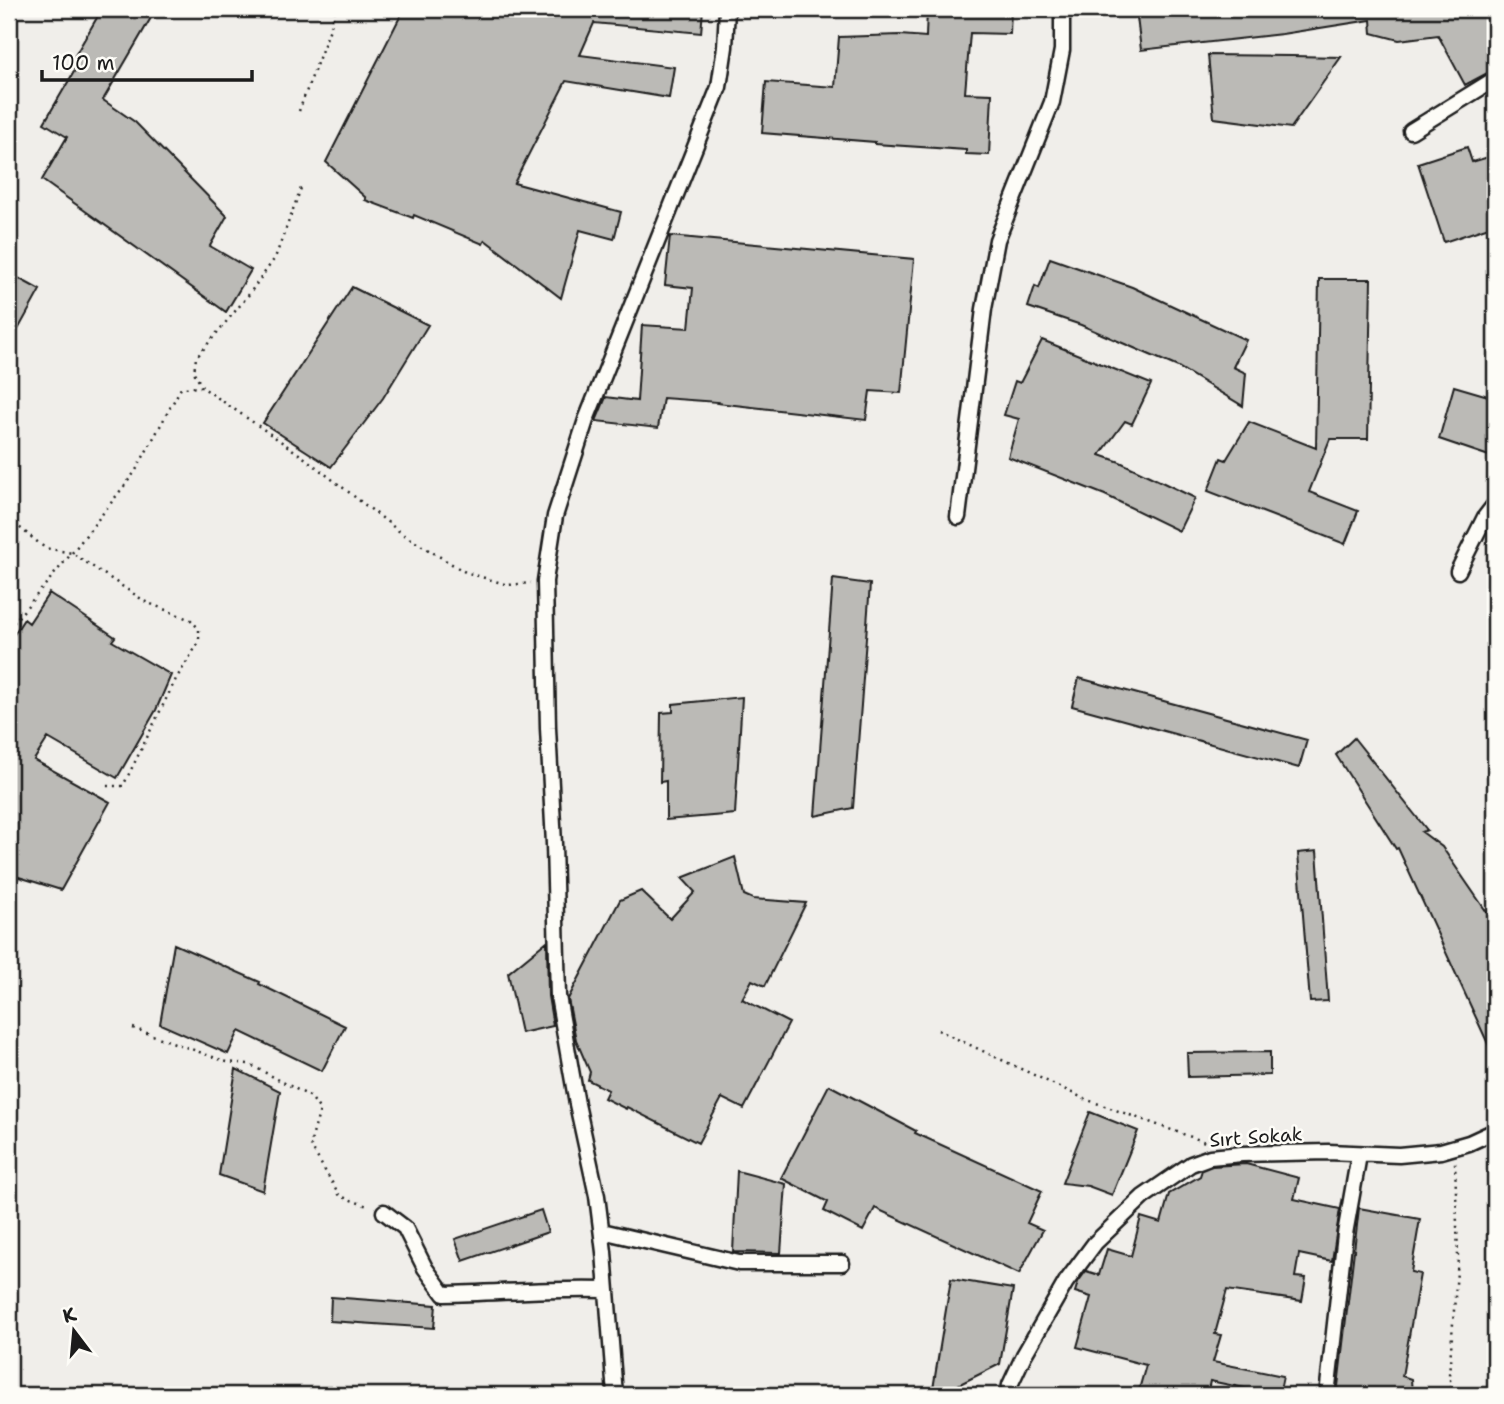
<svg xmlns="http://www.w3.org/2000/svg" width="1504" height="1404" viewBox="0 0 1504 1404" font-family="'Shantell Sans',sans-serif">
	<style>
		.building { fill: #bbbab6; stroke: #1c1c1c; stroke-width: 2 }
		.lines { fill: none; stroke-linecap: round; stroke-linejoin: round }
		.minor-casing { stroke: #1c1c1c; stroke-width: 19 }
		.path { stroke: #1c1c1c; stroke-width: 2.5; stroke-dasharray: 2 5; stroke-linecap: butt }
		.minor { stroke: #fdfcf7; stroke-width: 14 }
		.labels { text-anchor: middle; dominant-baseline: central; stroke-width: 5; stroke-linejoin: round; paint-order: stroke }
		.street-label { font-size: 19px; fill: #1c1c1c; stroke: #fdfcf7 }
	</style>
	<rect width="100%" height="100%" fill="#f0eeea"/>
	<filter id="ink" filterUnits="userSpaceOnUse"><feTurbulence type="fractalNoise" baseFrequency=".0143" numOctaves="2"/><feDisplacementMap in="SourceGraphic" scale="14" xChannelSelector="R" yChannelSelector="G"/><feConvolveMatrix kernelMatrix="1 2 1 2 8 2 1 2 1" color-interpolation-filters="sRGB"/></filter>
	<g filter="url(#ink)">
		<path class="building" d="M 102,9 L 140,9 L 152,16 L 103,100 L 135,122 L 227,216 L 210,246 L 251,270 L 226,312 L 42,180 L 67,137 L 44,123 L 75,70 L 69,66 Z
			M 404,9 L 499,9 L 516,17 L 520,9 L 703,9 L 701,33 L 594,23 L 580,55 L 674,67 L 669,98 L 566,81 L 514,183 L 621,212 L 614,239 L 580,230 L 561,298 L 485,240 L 483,244 L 414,215 L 413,218 L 365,200 L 366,198 L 326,162 Z
			M 927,9 L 1011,9 L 1010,34 L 970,33 L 965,93 L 992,94 L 989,155 L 966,154 L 966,150 L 875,144 L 875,142 L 762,133 L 766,82 L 835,87 L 839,37 L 900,35 L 926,37 Z
			M 1136,9 L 1493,9 L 1495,13 L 1495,69 L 1465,85 L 1438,35 L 1399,40 L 1372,33 L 1371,20 L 1282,34 L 1141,50 Z
			M 1208,55 L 1292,56 L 1341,57 L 1291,128 L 1214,118 Z
			M 1467,147 L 1472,162 L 1495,155 L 1495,225 L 1444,242 L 1418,163 Z
			M 670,236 L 914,259 L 901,393 L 870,391 L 866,420 L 717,403 L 718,402 L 663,398 L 658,428 L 596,421 L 606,397 L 637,401 L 642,325 L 689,328 L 693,288 L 665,285 Z
			M 1050,258 L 1132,287 L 1246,340 L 1233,367 L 1246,373 L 1243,406 L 1178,367 L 1081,325 L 1028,307 L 1035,286 L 1039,288 Z
			M 9,273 L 40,290 L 9,346 Z
			M 1319,279 L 1371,279 L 1368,439 L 1330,439 L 1309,492 L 1358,511 L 1345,544 L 1208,491 L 1221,458 L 1226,460 L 1249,422 L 1316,448 Z
			M 352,287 L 428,325 L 383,398 L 331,467 L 263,423 Z
			M 1042,340 L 1151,384 L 1132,424 L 1125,421 L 1100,455 L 1120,462 L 1195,498 L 1179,531 L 1105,495 L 1008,457 L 1019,419 L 1004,415 L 1015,381 L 1020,383 Z
			M 1454,386 L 1495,398 L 1495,458 L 1439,439 Z
			M 833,579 L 870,584 L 861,705 L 853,808 L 815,816 Z
			M 49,593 L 115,637 L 112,641 L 171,675 L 156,710 L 117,778 L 48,738 L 34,760 L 110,802 L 61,890 L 9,874 L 9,642 L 24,619 L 29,623 Z
			M 1079,678 L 1307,740 L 1299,768 L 1072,706 Z
			M 742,697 L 735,814 L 666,820 L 666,781 L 660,782 L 661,713 L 673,712 L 673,704 Z
			M 1354,738 L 1427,830 L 1422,832 L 1442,847 L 1495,924 L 1495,1059 L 1398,848 L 1396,849 L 1336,755 Z
			M 1317,851 L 1328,1001 L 1310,1002 L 1298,853 Z
			M 735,857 L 744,895 L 753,899 L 806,903 L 765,986 L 752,980 L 742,999 L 789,1023 L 744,1109 L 722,1098 L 698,1143 L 627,1107 L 626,1109 L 604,1098 L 608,1090 L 588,1080 L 590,1072 L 576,1040 L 568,999 L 620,900 L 641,891 L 670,919 L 695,892 L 682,878 Z
			M 547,941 L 548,996 L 553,1026 L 521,1033 L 508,973 Z
			M 174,944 L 260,982 L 259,984 L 345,1026 L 322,1071 L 239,1031 L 228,1054 L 160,1024 Z
			M 1270,1052 L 1270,1075 L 1188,1077 L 1187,1053 Z
			M 236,1069 L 280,1091 L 263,1191 L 219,1175 Z
			M 829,1085 L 916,1131 L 915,1133 L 1042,1191 L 1027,1223 L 1043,1230 L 1019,1274 L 875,1208 L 863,1231 L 824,1211 L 828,1202 L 781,1178 Z
			M 1090,1112 L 1138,1131 L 1112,1195 L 1088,1186 L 1062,1183 Z
			M 1246,1164 L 1299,1178 L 1294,1199 L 1340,1209 L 1332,1261 L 1299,1254 L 1295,1277 L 1306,1278 L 1302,1301 L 1227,1290 L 1215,1334 L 1221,1335 L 1213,1362 L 1283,1376 L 1279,1395 L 1210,1381 L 1207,1395 L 1147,1395 L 1138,1393 L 1146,1365 L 1077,1347 L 1091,1297 L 1075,1292 L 1078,1282 L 1086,1271 L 1099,1275 L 1107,1249 L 1131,1256 L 1141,1217 L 1161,1223 L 1169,1194 L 1200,1176 L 1202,1170 L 1212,1166 Z
			M 737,1171 L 786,1184 L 781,1253 L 733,1252 Z
			M 1359,1208 L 1420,1219 L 1411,1272 L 1420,1274 L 1402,1376 L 1411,1379 L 1412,1395 L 1337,1395 Z
			M 541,1210 L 548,1232 L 463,1261 L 455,1239 Z
			M 951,1279 L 1013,1289 L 1000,1364 L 938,1395 L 932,1395 Z
			M 331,1297 L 436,1305 L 434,1328 L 330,1321 Z"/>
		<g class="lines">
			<g class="minor-casing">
				<path id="minor" d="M 1411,131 L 1495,79
					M 958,517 L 984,309 L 997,240 L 1052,102 L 1062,50 L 1062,9
					M 1458,571 L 1485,517 L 1495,504
					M 384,1212 L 405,1228 L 425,1268 L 444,1294 C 499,1293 553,1288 607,1290
					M 602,1231 L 739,1263 L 842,1263
					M 615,1395 L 604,1252 L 597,1196 L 577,1104 L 558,996 L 554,844 L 548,728 L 545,581 L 555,516 L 586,420 L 719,87 L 725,47 L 727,9
					M 1008,1395 L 1010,1385 L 1024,1355 L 1066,1282 L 1095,1243 L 1143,1197 L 1191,1164 L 1210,1157 L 1242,1154 L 1328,1152 L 1399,1155 L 1441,1151 L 1469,1143 L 1495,1131
					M 1327,1395 L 1345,1234 L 1359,1155"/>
			</g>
			<path class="path" d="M 299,111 L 331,26 L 335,9
				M 202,387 L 194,372 L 196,358 L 247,297 L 275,258 L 301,188
				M 9,519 L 45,548 L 72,553 L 146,602 L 191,620 L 199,629 L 199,642 L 176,679 L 123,786 L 106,786
				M 9,628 L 72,553 L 135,472 L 181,388 L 202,387 L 302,456 L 404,535 L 465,572 L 508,585 L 531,583
				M 133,1028 L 227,1062 L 249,1064 L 311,1097 L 320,1110 L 310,1145 L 340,1196 L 370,1207
				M 938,1030 L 1085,1099 L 1208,1143
				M 1453,1395 L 1449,1375 L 1458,1258 L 1455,1161"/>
			<use href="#minor" class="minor"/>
		</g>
	</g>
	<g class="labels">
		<g class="street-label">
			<text transform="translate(1256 1137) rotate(-4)">Sırt Sokak</text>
		</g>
	</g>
	<rect width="1504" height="1404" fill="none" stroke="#fdfcf7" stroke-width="35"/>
	<rect x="18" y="18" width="1469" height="1369" fill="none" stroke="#1c1c1c" stroke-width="2.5" filter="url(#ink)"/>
	<g transform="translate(74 1331) rotate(344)" stroke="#fdfcf7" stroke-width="5" paint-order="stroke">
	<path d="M0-5L12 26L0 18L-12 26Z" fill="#1c1c1c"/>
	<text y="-10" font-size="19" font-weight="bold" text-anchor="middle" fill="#1c1c1c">K</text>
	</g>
	<path d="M42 70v10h210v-10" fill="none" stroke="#1c1c1c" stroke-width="3.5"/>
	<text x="52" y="70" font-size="21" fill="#1c1c1c" stroke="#fdfcf7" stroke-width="5" paint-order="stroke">100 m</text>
</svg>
